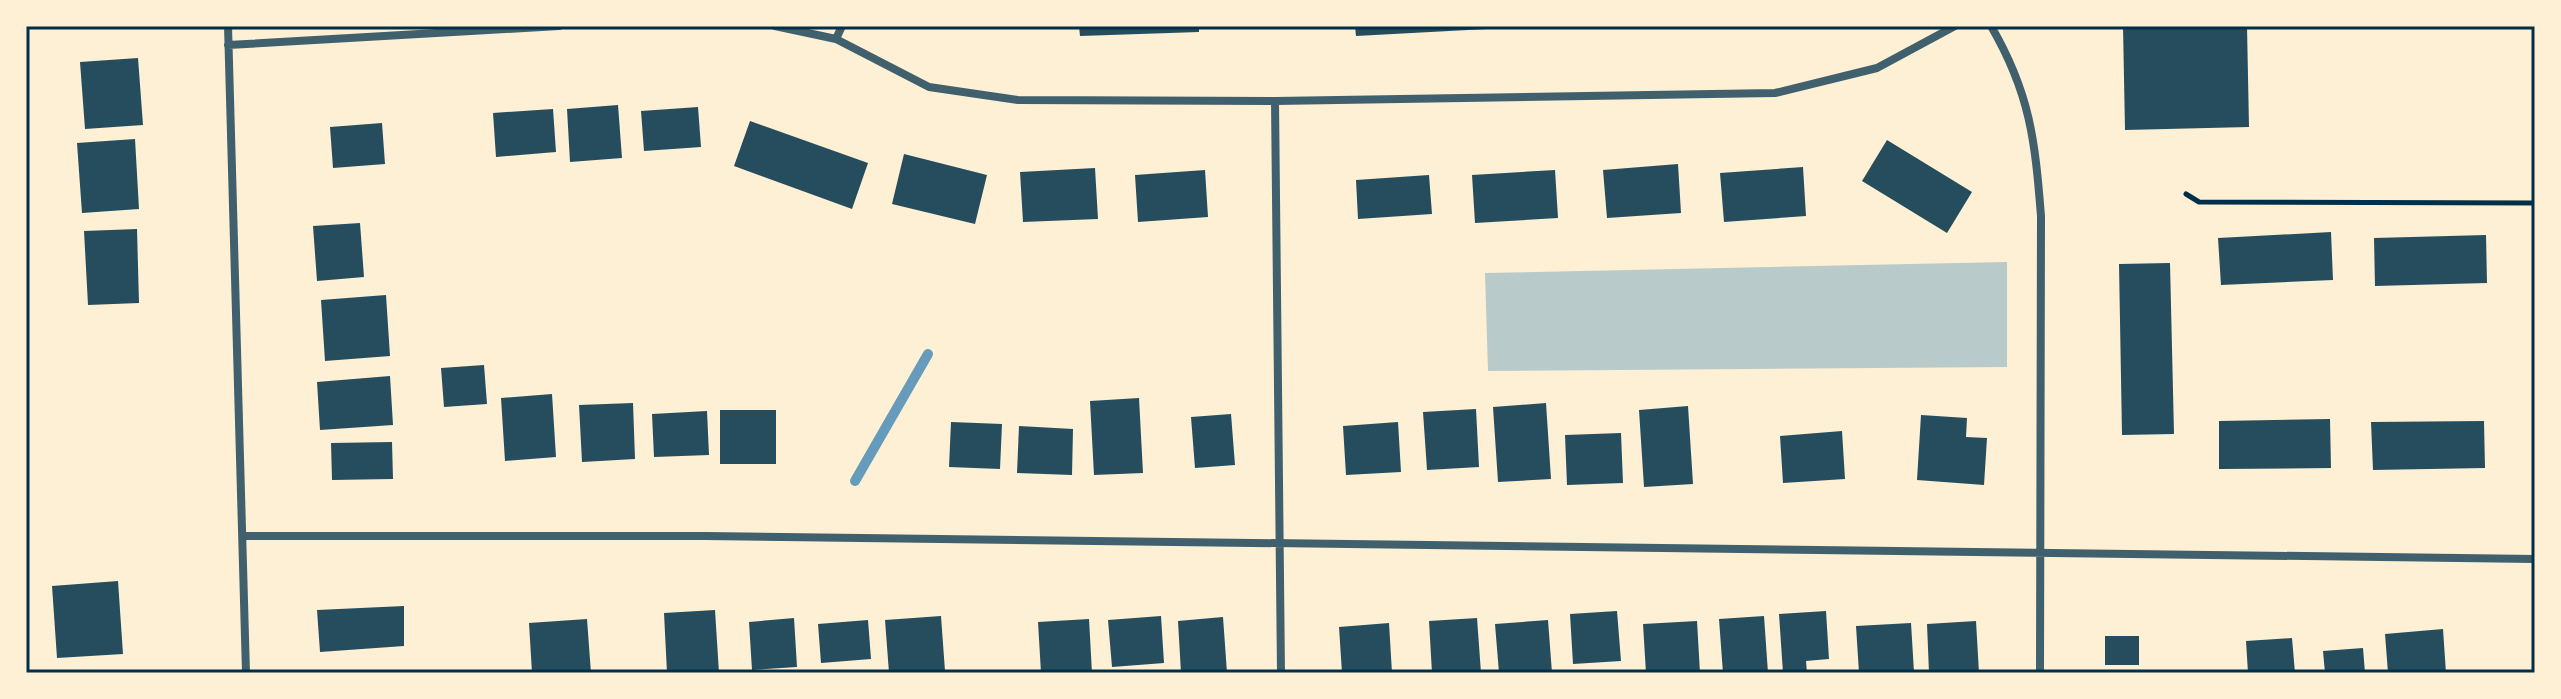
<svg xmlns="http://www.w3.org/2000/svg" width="2561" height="699" viewBox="0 0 2561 699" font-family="Merriweather,serif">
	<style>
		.green { fill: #b9caca }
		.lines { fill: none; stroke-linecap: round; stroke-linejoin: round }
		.stream { stroke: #669bbc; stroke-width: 10 }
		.building { fill: #264d5e }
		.path { stroke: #003049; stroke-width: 5 }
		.minor { stroke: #3f606c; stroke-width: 8 }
		.neatline { fill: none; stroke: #003049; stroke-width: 3 }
	</style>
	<rect width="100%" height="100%" fill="#fdf0d5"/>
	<path class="green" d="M 2007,262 L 2007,367 L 1488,371 L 1485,273 Z"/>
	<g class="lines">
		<path class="stream" d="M 855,481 L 928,354"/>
	</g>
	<path class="building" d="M 1079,26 L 1199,26 L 1199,32 L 1080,36 Z
		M 1355,26 L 1505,26 L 1505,28 L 1356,36 Z
		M 2123,26 L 2247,26 L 2249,127 L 2125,130 Z
		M 138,58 L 143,125 L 85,129 L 80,62 Z
		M 618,105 L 622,158 L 570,162 L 567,109 Z
		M 698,107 L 701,147 L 644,151 L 641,111 Z
		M 553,109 L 556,152 L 496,157 L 493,113 Z
		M 750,121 L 868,163 L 852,209 L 734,166 Z
		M 382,123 L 385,164 L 333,168 L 330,127 Z
		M 135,139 L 139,209 L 82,213 L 77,143 Z
		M 1887,140 L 1972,192 L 1947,233 L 1862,181 Z
		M 904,154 L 987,175 L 975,224 L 892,204 Z
		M 1678,164 L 1681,213 L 1607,218 L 1603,170 Z
		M 1803,167 L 1806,216 L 1724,222 L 1720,173 Z
		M 1095,168 L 1098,219 L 1023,222 L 1020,172 Z
		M 1205,170 L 1208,217 L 1138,222 L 1135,175 Z
		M 1555,170 L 1558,218 L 1475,223 L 1472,175 Z
		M 1429,175 L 1432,214 L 1358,219 L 1356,180 Z
		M 360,223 L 364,277 L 317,281 L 313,226 Z
		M 137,229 L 139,303 L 88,305 L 84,231 Z
		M 2331,232 L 2333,280 L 2221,285 L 2218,238 Z
		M 2486,235 L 2487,283 L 2375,286 L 2374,238 Z
		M 2170,263 L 2174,434 L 2122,435 L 2119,264 Z
		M 386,295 L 390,356 L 325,361 L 321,300 Z
		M 484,365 L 487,404 L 444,407 L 441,368 Z
		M 390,376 L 393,425 L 320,430 L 317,382 Z
		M 552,394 L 556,457 L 505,461 L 501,398 Z
		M 1139,398 L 1143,473 L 1094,475 L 1090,401 Z
		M 633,403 L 635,459 L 582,462 L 579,405 Z
		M 1546,403 L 1551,479 L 1498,482 L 1493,407 Z
		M 1688,406 L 1693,484 L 1644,487 L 1639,410 Z
		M 1476,409 L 1479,467 L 1427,470 L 1423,412 Z
		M 720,410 L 776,410 L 776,464 L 720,464 Z
		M 707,411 L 709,455 L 654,457 L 652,414 Z
		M 1231,414 L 1235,465 L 1195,468 L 1191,417 Z
		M 1921,415 L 1967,418 L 1966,437 L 1987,438 L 1984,485 L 1917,480 Z
		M 2330,419 L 2331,468 L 2219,469 L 2219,421 Z
		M 2484,421 L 2485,468 L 2373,470 L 2371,422 Z
		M 951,422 L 1002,424 L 1000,469 L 949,467 Z
		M 1398,422 L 1401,472 L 1346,475 L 1343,426 Z
		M 1019,426 L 1073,429 L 1072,475 L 1017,473 Z
		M 1842,431 L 1845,479 L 1783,483 L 1780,436 Z
		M 1621,433 L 1623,483 L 1567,485 L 1565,435 Z
		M 392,442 L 393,479 L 332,480 L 331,443 Z
		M 118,581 L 123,654 L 57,658 L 52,586 Z
		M 404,606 L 404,646 L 320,652 L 317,610 Z
		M 715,610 L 719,673 L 667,673 L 664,613 Z
		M 1617,611 L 1621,661 L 1573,664 L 1570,614 Z
		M 1826,611 L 1829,659 L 1806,661 L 1807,673 L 1783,673 L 1779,614 Z
		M 941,616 L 945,671 L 889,673 L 885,620 Z
		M 1161,616 L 1164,663 L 1112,667 L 1108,620 Z
		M 1764,616 L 1768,673 L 1723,673 L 1719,619 Z
		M 1223,617 L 1227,673 L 1181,673 L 1178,621 Z
		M 794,618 L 797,667 L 752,670 L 749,622 Z
		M 1477,618 L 1481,673 L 1432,673 L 1429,621 Z
		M 587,619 L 591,673 L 532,673 L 529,623 Z
		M 1089,619 L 1092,673 L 1041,673 L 1038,622 Z
		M 868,620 L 871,659 L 821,663 L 818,624 Z
		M 1548,620 L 1552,673 L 1499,673 L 1495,624 Z
		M 1697,621 L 1700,673 L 1646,673 L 1643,624 Z
		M 1976,621 L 1979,673 L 1929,673 L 1927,624 Z
		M 1389,623 L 1392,673 L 1342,673 L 1339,627 Z
		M 1911,623 L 1914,672 L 1859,673 L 1856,626 Z
		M 2443,629 L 2446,673 L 2388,673 L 2385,634 Z
		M 2105,636 L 2139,636 L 2139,665 L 2105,665 Z
		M 2292,638 L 2295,673 L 2248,673 L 2246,641 Z
		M 2363,648 L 2365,673 L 2325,673 L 2323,651 Z"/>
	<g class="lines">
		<path class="path" d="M 2186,194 L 2199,202 L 2535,203"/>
		<path class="minor" d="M 228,26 L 246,673
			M 775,26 L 836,39 L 929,87 L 1018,100 L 1275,101 L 1775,93 L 1877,68 L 1955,26
			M 1991,26 C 2030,93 2035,140 2041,216 L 2040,673
			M 836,39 L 842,26
			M 228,45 L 559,26
			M 1275,101 L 1281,673
			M 243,536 L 705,536 L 2535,559"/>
	</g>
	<rect width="2561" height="699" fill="none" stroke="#fdf0d5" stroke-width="56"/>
	<rect x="28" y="28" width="2505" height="643" class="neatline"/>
</svg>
